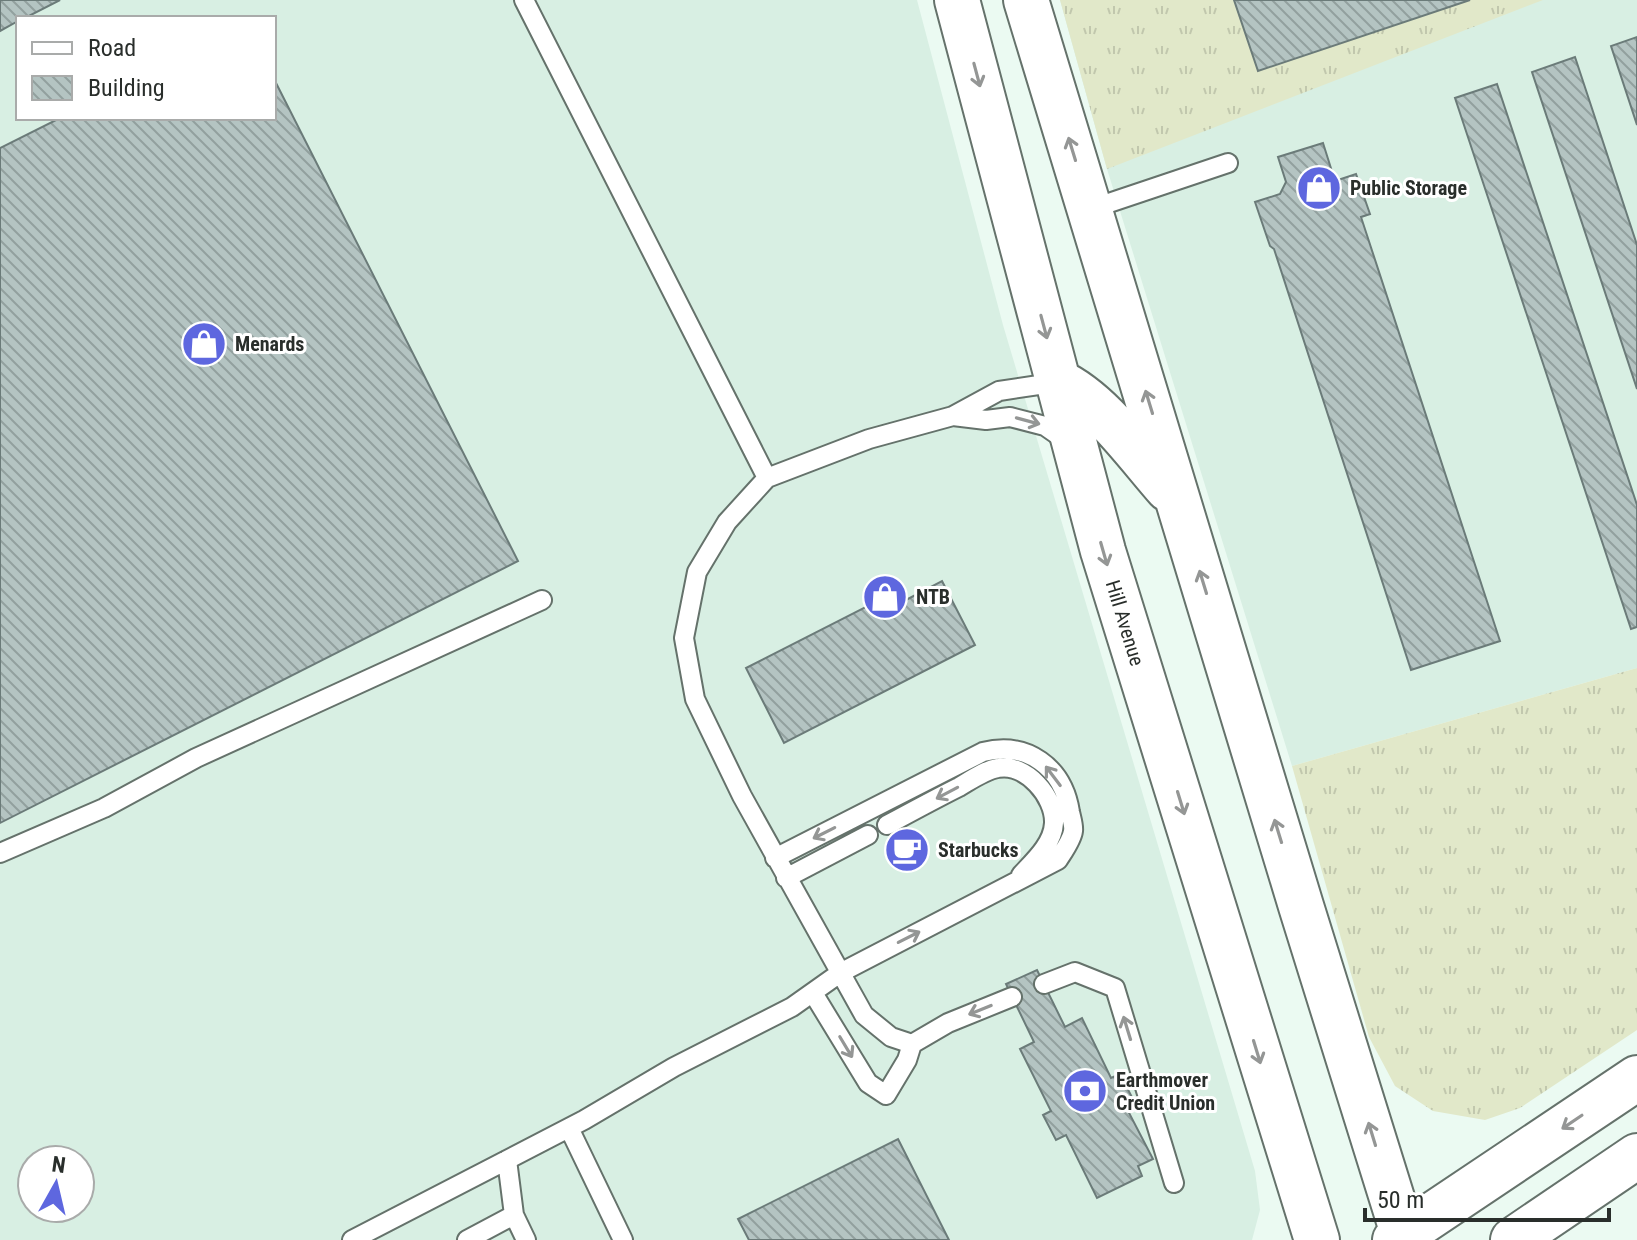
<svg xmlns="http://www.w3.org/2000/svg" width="1637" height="1240" viewBox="0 0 1637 1240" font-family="'Roboto Condensed',sans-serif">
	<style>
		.built { fill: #d8efe3; fill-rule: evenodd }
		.grass { fill: url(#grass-tufts) }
		.building { fill: url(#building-back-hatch); stroke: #6b7b79; stroke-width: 2 }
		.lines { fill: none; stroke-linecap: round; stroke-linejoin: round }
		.lane-casing { stroke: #65726b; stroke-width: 22 }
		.primary-casing { stroke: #65726b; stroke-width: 48 }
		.lane { stroke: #fff; stroke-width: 18 }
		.primary { stroke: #fff; stroke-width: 44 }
		.oneway { stroke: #949695 }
		.labels { text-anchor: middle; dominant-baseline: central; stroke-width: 6; stroke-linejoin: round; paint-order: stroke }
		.poi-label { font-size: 20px; font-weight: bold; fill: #292e2b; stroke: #fff; text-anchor: start }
		.street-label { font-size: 20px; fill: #292e2b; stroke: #fff }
	</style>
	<defs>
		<pattern id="grass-tufts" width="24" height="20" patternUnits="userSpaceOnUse" patternTransform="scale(2)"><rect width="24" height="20" fill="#e1e8c9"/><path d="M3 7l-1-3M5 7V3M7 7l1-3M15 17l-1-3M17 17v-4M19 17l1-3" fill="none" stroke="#c1c7ad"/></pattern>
		<pattern id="building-back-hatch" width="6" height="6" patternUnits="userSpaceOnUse" patternTransform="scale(2)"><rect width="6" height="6" fill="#b4c4c2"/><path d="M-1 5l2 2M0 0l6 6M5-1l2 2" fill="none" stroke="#92a09e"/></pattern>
	</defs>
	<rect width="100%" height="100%" fill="#ebfaf2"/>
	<path class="built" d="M 0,0 L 917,0 L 1003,325 L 1255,1171 L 1260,1210 L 1252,1240 L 0,1240 ZM 18,18 L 274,18 L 274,118 L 18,118 ZM 32,1160 L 80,1160 L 80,1208 L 32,1208 Z
		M 1060,0 L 1637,0 L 1637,668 L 1292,766 L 1107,169 Z"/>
	<path class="grass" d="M 1060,0 L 1543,0 L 1107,169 Z
		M 1637,668 L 1637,1030 L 1520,1108 L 1485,1120 L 1433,1111 L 1395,1086 L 1369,1037 L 1292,766 Z"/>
	<path class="building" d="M 0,0 L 60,0 L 25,18 L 18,18 L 18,21 L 0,31 Z
		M 1234,0 L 1470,0 L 1258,71 Z
		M 1637,37 L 1637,125 L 1611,46 Z
		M 1575,57 L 1637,245 L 1637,389 L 1532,72 Z
		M 274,79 L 518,561 L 0,823 L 0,148 L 60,118 L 274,118 Z
		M 1497,84 L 1637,505 L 1637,627 L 1631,629 L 1455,98 Z
		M 1323,143 L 1335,181 L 1356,174 L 1370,214 L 1361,217 L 1500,641 L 1411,670 L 1274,249 L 1270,246 L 1255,202 L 1280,194 L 1286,182 L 1278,157 Z
		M 942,581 L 975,645 L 784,743 L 746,668 L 899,590 L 904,601 Z
		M 1037,970 L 1065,1027 L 1082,1018 L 1111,1078 L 1120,1074 L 1136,1105 L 1127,1109 L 1153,1159 L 1138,1166 L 1142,1176 L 1097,1198 L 1066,1135 L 1056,1140 L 1043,1115 L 1051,1111 L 1020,1049 L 1034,1042 L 1006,984 Z
		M 898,1139 L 949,1240 L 749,1240 L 738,1219 Z"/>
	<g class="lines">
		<g class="lane-casing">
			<path id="lane" d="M 524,0 L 767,478
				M 1091,209 L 1228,163
				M 953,416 L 986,420 L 1010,417 L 1045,426 L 1068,442
				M 887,825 C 911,812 935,799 959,787 C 971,780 985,770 998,768 C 1026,763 1055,797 1054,823 C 1053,844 1034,861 1021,875
				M 0,853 L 104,808 L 196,758 L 542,600
				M 786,878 L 868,835
				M 1044,984 L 1075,972 L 1115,988 L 1174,1183
				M 813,993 L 868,1083 L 886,1095 L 907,1060 L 912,1044
				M 1012,997 L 948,1023 L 912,1044 L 891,1037 L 864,1015 L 742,796 L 695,699 L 684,638 L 697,572 L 727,522 L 767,478 L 869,439 L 953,416 L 999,391 L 1059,382
				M 569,1128 L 623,1240
				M 507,1160 L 514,1215 L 526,1240
				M 352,1240 L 584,1120 L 674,1067 L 792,1007 L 840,973 L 1058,860 C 1063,852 1072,840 1073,831 C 1074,826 1071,817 1070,812 C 1063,767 1027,741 983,752 L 775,858
				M 467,1240 L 514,1215"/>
		</g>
		<g class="primary-casing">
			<path id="primary" d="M 957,0 L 1103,551 L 1317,1240
				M 1026,0 L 1301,906 L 1405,1240
				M 1059,382 C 1101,402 1137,454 1168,489
				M 1395,1240 L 1637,1078
				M 1513,1240 L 1637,1156"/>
		</g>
		<use href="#lane" class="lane"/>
		<use href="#primary" class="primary"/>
	</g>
	<defs><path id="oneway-shaft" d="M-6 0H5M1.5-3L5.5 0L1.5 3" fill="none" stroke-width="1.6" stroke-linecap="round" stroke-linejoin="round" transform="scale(2)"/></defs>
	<g class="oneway">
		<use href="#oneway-shaft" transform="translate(977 75) rotate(75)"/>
		<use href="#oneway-shaft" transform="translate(1072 149) rotate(-107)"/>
		<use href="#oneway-shaft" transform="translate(1044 327) rotate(75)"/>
		<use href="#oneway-shaft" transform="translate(1149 402) rotate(-107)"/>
		<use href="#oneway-shaft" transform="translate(1028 421) rotate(15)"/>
		<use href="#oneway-shaft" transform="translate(1104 554) rotate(74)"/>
		<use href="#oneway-shaft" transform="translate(1203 582) rotate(-107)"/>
		<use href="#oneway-shaft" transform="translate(1053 776) rotate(-127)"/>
		<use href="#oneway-shaft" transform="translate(947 793) rotate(152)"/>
		<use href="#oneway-shaft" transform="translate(1181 803) rotate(73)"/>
		<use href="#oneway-shaft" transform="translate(1278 831) rotate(-107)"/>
		<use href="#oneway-shaft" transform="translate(824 833) rotate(153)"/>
		<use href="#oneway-shaft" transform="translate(909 937) rotate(-27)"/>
		<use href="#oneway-shaft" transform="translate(980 1010) rotate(158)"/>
		<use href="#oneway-shaft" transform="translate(1127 1028) rotate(-107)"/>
		<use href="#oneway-shaft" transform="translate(846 1047) rotate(59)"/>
		<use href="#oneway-shaft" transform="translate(1257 1052) rotate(73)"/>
		<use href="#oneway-shaft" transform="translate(1572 1122) rotate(146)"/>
		<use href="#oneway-shaft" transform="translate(1372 1134) rotate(-107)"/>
	</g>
	<defs>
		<g id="shop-disc" transform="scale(2.3)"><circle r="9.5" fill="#5e67df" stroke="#fff"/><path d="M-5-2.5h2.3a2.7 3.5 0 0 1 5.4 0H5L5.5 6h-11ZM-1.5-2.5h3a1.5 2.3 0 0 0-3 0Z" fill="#fff"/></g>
		<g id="cafe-disc" transform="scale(2.3)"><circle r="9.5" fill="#5e67df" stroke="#fff"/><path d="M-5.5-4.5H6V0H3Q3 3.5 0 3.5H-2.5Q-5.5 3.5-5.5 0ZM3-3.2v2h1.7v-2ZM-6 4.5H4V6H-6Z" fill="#fff"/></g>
		<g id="bank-disc" transform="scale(2.3)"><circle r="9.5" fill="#5e67df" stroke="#fff"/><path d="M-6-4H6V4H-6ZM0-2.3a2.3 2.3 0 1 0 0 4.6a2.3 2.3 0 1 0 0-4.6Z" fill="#fff"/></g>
	</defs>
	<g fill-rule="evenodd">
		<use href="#shop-disc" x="1319" y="188"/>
		<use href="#shop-disc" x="204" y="344"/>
		<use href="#shop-disc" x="885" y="597"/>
		<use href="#cafe-disc" x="907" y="850"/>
		<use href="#bank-disc" x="1085" y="1091"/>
	</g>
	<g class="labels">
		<g class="poi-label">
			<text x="1350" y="188">Public Storage</text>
			<text x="235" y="344">Menards</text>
			<text x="916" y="597">NTB</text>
			<text x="938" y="850">Starbucks</text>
			<text x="1116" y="1080">Earthmover<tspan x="1116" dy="23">Credit Union</tspan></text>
		</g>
		<g class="street-label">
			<text transform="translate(1125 623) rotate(73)">Hill Avenue</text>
		</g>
	</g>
	<rect x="16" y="16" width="260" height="104" fill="#ffffff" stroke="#a9abaa" stroke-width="2"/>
	<rect x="32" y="42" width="40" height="12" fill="#ffffff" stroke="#a9abaa" stroke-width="2"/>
	<text x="88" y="56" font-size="24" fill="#292e2b">Road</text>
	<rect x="32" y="76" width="40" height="24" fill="url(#building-back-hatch)" stroke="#a9abaa" stroke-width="2"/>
	<text x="88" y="96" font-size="24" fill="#292e2b">Building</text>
	<g transform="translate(56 1184) rotate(8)"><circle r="38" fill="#ffffff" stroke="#a9abaa" stroke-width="2"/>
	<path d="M0-6L14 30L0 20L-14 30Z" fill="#5e67df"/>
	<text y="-12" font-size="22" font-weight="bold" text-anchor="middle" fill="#292e2b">N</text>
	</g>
	<path d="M1365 1208v12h244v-12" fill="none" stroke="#292e2b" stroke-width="4"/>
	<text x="1377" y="1208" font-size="24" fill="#292e2b" stroke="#ffffff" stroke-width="6" paint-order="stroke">50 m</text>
</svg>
